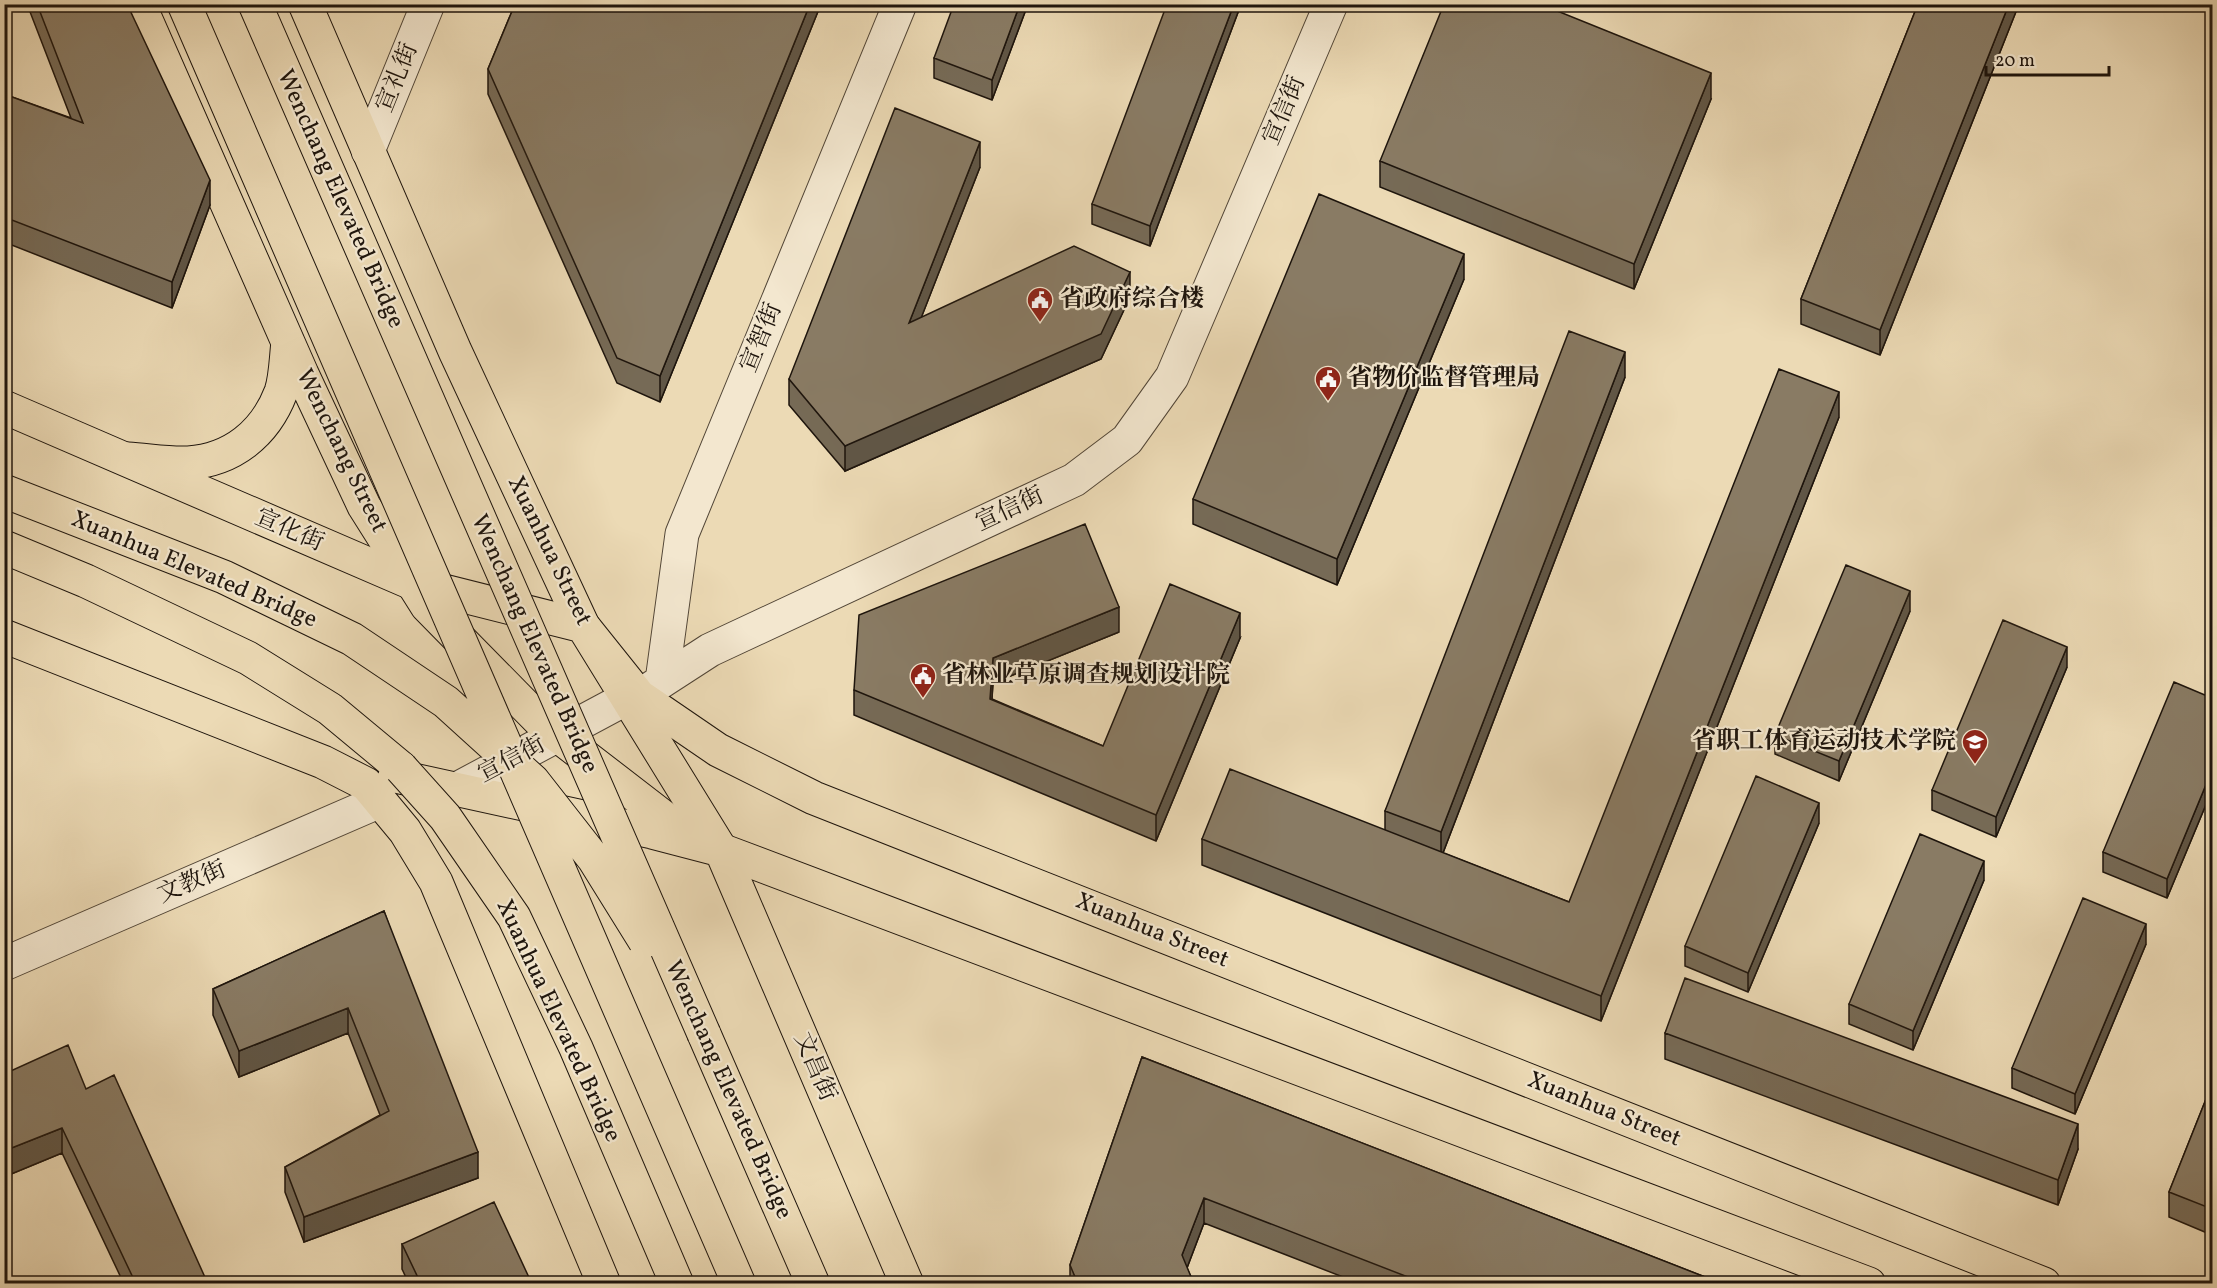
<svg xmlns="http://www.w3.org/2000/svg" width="2217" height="1288" viewBox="0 0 2217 1288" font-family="Vollkorn,'Noto Serif SC',serif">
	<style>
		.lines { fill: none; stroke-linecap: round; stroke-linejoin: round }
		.tertiary-casing { stroke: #524637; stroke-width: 35 }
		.primary-casing { stroke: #1e150d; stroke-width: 35 }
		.trunk-casing { stroke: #1e150d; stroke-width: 35 }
		.tertiary { stroke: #f3e7cf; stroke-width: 33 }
		.primary { stroke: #ecdab5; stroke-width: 33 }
		.trunk { stroke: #ecdab5; stroke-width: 33 }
		.trunk-bridge-casing { stroke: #1e150d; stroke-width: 35; stroke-linecap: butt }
		.trunk-bridge { stroke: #ecdab5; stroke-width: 33 }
		.wall { fill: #766a56; stroke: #1e150d; stroke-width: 1.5 }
		.shaded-wall { fill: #605646; stroke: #1e150d; stroke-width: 1.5 }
		.building { fill: #897b64; stroke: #1e150d; stroke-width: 1.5 }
		.labels { text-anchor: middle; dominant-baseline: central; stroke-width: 4.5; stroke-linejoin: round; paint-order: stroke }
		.street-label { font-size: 24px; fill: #1e150d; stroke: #f3e7cf }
		.poi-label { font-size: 24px; font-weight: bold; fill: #1e150d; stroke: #f3e7cf; text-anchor: start }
	</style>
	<rect width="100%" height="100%" fill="#ecdab5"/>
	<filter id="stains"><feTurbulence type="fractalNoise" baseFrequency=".00333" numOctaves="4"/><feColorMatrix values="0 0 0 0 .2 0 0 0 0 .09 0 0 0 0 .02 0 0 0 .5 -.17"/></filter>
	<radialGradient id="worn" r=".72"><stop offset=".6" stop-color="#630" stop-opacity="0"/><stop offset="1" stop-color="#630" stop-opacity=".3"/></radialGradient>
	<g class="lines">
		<g class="tertiary-casing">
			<path id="tertiary" d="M 368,151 L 428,4
				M 662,681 L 682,534 L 900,4
				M 457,789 L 627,698 L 639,696 L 710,650 L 1074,480 L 1127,440 L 1172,377 L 1331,4
				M 4,964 L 380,801"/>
		</g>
		<g class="primary-casing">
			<path id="primary" d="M 139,4 L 302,374 L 364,506 L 427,606 L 544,725 L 666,819 L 721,850 L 1869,1284
				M 305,4 L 455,351 L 583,626 L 639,696 L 718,750 L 814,798 L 2044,1284
				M 128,459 C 147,460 168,464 188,463 C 232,460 265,434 281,392 C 286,377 286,358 288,342"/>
		</g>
		<g class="trunk-casing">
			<path id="trunk" d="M 4,407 L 412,583 L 583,626 L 721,850 L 907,1284
				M 4,547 L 86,581 L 248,658 L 330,709 L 401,768
				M 4,636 L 323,762 L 366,784 L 405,831 L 436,882 L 604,1284
				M 395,776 L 652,832 L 721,850
				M 704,1034 L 813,1284"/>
		</g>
		<use href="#tertiary" class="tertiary"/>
		<use href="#primary" class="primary"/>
		<use href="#trunk" class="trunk"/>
		<g class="trunk-bridge-casing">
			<path id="trunk-bridge" d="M 184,4 L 739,1284
				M 255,4 L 704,1034
				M 4,491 L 224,577 L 352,639 L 446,702 L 533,781 L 594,859 L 645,941
				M 401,768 L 445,817 L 514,917 L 576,1048 L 677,1284"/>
		</g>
		<use href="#trunk-bridge" class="trunk-bridge"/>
	</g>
	<path class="wall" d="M 27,4 L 127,4 L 210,205 L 172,308 L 4,242 L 4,94 L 71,118 Z
		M 515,4 L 821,4 L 660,402 L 617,383 L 488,94 L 488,69 Z
		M 1028,4 L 992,100 L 934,78 L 934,58 Z
		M 1240,4 L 1240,7 L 1150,246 L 1092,224 L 1092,204 Z
		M 1918,4 L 2019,4 L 1880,355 L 1801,324 L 1801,299 Z
		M 1711,99 L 1634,289 L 1380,187 L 1380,161 Z
		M 980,167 L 921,318 L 1130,297 L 1101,359 L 845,471 L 789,405 L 789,379 Z
		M 1464,279 L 1337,585 L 1193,524 L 1193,499 Z
		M 1625,377 L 1443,853 L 1569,902 L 1839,417 L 1601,1021 L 1202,865 L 1202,839 L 1385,830 L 1385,811 Z
		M 1910,611 L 1839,781 L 1775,754 L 1775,735 Z
		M 1119,632 L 993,683 L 992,699 L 1103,746 L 1240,638 L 1156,841 L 854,715 L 854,690 Z
		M 2067,667 L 1996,837 L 1932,810 L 1932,790 Z
		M 2212,698 L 2212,790 L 2167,898 L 2103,872 L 2103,852 Z
		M 1819,823 L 1748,992 L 1685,966 L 1685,946 Z
		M 1984,880 L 1913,1050 L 1849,1024 L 1849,1004 Z
		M 384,911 L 478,1178 L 304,1242 L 285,1192 L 285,1167 L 380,1115 L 348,1033 L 239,1077 L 213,1015 L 213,989 Z
		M 2146,944 L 2075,1114 L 2012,1088 L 2012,1068 Z
		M 1665,1033 L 2078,1149 L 2058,1205 L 1665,1059 Z
		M 1142,1057 L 1723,1284 L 1361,1284 L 1204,1223 L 1187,1268 L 1194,1284 L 1070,1284 L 1070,1265 Z
		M 2212,1084 L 2212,1235 L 2169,1217 L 2169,1192 Z
		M 86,1089 L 208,1284 L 124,1284 L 62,1153 L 4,1177 Z
		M 402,1244 L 532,1284 L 409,1284 L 402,1269 Z"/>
	<path class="shaded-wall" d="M 810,4 L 821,4 L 660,402 L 660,376 Z
		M 1020,4 L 1028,4 L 992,100 L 992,80 Z
		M 1234,4 L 1240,4 L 1240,7 L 1150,246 L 1150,226 Z
		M 2009,4 L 2019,4 L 1880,355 L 1880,330 Z
		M 1711,73 L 1711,99 L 1634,289 L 1634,264 Z
		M 980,142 L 980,167 L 909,349 L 909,323 Z
		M 210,180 L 210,205 L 172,308 L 172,282 Z
		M 1464,254 L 1464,279 L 1337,585 L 1337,559 Z
		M 1130,272 L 1130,297 L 1101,359 L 845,471 L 845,446 Z
		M 1625,352 L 1625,377 L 1441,858 L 1441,832 Z
		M 1839,392 L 1839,417 L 1601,1021 L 1601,996 Z
		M 1910,591 L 1910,611 L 1839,781 L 1839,761 Z
		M 1119,607 L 1119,632 L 993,683 L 990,724 L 990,699 L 993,658 Z
		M 1240,613 L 1240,638 L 1156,841 L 1156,815 Z
		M 2067,647 L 2067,667 L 1996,837 L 1996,817 Z
		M 2212,770 L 2212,790 L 2167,898 L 2167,879 Z
		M 1819,803 L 1819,823 L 1748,992 L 1748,973 Z
		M 1984,861 L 1984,880 L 1913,1050 L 1913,1031 Z
		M 2146,924 L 2146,944 L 2075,1114 L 2075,1094 Z
		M 348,1008 L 348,1033 L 239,1077 L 239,1051 Z
		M 2078,1124 L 2078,1149 L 2058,1205 L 2058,1180 Z
		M 62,1128 L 62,1153 L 4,1177 L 4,1151 Z
		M 478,1152 L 478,1178 L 304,1242 L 304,1217 Z
		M 1204,1198 L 1204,1223 L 1182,1281 L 1182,1255 Z"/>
	<path class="building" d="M 37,4 L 127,4 L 210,180 L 172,282 L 4,217 L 4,94 L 83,123 Z
		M 515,4 L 810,4 L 660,376 L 617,358 L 488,69 Z
		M 954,4 L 1020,4 L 992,80 L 934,58 Z
		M 1167,4 L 1234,4 L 1150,226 L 1092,204 Z
		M 1444,4 L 1540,4 L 1711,73 L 1634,264 L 1380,161 Z
		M 1918,4 L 2009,4 L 1880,330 L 1801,299 Z
		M 895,108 L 980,142 L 909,323 L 1074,246 L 1130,272 L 1101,334 L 845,446 L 789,379 Z
		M 1319,194 L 1464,254 L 1337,559 L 1193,499 Z
		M 1569,331 L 1625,352 L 1441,832 L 1385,811 Z
		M 1779,369 L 1839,392 L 1601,996 L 1202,839 L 1230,769 L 1569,902 Z
		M 1085,524 L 1119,607 L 993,658 L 990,699 L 1103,746 L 1170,584 L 1240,613 L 1156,815 L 854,690 L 859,615 Z
		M 1846,565 L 1910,591 L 1839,761 L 1775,735 Z
		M 2003,620 L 2067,647 L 1996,817 L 1932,790 Z
		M 2174,682 L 2212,698 L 2212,770 L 2167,879 L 2103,852 Z
		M 1756,776 L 1819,803 L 1748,973 L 1685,946 Z
		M 1920,834 L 1984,861 L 1913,1031 L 1849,1004 Z
		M 2083,898 L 2146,924 L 2075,1094 L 2012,1068 Z
		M 384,911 L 478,1152 L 304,1217 L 285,1167 L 389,1111 L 348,1008 L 239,1051 L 213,989 Z
		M 1685,978 L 2078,1124 L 2058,1180 L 1665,1033 Z
		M 68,1045 L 86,1089 L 114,1075 L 208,1284 L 136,1284 L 62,1128 L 4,1151 L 4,1074 Z
		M 1142,1057 L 1723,1284 L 1426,1284 L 1204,1198 L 1182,1255 L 1194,1284 L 1078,1284 L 1070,1265 Z
		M 2212,1084 L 2212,1209 L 2169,1192 Z
		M 494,1202 L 532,1284 L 421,1284 L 402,1244 Z"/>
	<defs>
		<g id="civic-pin" transform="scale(1.35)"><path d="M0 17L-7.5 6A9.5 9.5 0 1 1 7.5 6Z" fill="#8f2418" stroke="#f3e7cf"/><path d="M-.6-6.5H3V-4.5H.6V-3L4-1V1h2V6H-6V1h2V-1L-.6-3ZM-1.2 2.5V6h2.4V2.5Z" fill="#fff"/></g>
		<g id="school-pin" transform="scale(1.35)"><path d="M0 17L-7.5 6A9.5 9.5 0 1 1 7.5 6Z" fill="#8f2418" stroke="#f3e7cf"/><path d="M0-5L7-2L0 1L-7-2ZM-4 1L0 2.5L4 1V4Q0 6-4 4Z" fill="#fff"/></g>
	</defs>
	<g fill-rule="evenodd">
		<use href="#civic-pin" x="1040" y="300"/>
		<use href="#civic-pin" x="1328" y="379"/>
		<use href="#civic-pin" x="923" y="676"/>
		<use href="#school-pin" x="1975" y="742"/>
	</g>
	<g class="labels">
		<g class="street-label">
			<text transform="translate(398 78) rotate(-68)">宣礼街</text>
			<text transform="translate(1285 111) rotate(-67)">宣信街</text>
			<text transform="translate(340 199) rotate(66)">Wenchang Elevated Bridge</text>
			<text transform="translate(762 338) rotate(-68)">宣智街</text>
			<text transform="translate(341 451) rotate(64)">Wenchang Street</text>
			<text transform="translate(1010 510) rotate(-25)">宣信街</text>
			<text transform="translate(289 531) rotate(23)">宣化街</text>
			<text transform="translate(549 551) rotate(64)">Xuanhua Street</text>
			<text transform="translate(194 570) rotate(23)">Xuanhua Elevated Bridge</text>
			<text transform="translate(534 644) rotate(66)">Wenchang Elevated Bridge</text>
			<text transform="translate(512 760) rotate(-28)">宣信街</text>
			<text transform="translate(192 883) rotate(-23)">文教街</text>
			<text transform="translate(1152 931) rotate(22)">Xuanhua Street</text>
			<text transform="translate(558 1021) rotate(65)">Xuanhua Elevated Bridge</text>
			<text transform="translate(814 1067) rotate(67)">文昌街</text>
			<text transform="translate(728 1090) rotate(66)">Wenchang Elevated Bridge</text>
			<text transform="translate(1604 1110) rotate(22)">Xuanhua Street</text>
		</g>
		<g class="poi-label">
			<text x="1060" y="300">省政府综合楼</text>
			<text x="1348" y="379">省物价监督管理局</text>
			<text x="942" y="676">省林业草原调查规划设计院</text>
			<text x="1956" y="742" text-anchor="end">省职工体育运动技术学院</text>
		</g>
	</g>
	<rect width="2217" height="1288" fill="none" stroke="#ecdab5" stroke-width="24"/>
	<rect x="6" y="6" width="2205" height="1276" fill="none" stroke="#1e150d" stroke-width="3"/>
	<rect x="12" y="12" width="2193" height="1264" fill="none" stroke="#1e150d" stroke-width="1.5"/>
	<path d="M1986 66v9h123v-9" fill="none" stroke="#1e150d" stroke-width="3"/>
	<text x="1995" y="66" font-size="18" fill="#1e150d" stroke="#f3e7cf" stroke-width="4.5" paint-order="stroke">20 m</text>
	<rect width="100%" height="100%" filter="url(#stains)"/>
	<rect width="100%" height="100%" fill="url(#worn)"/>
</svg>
